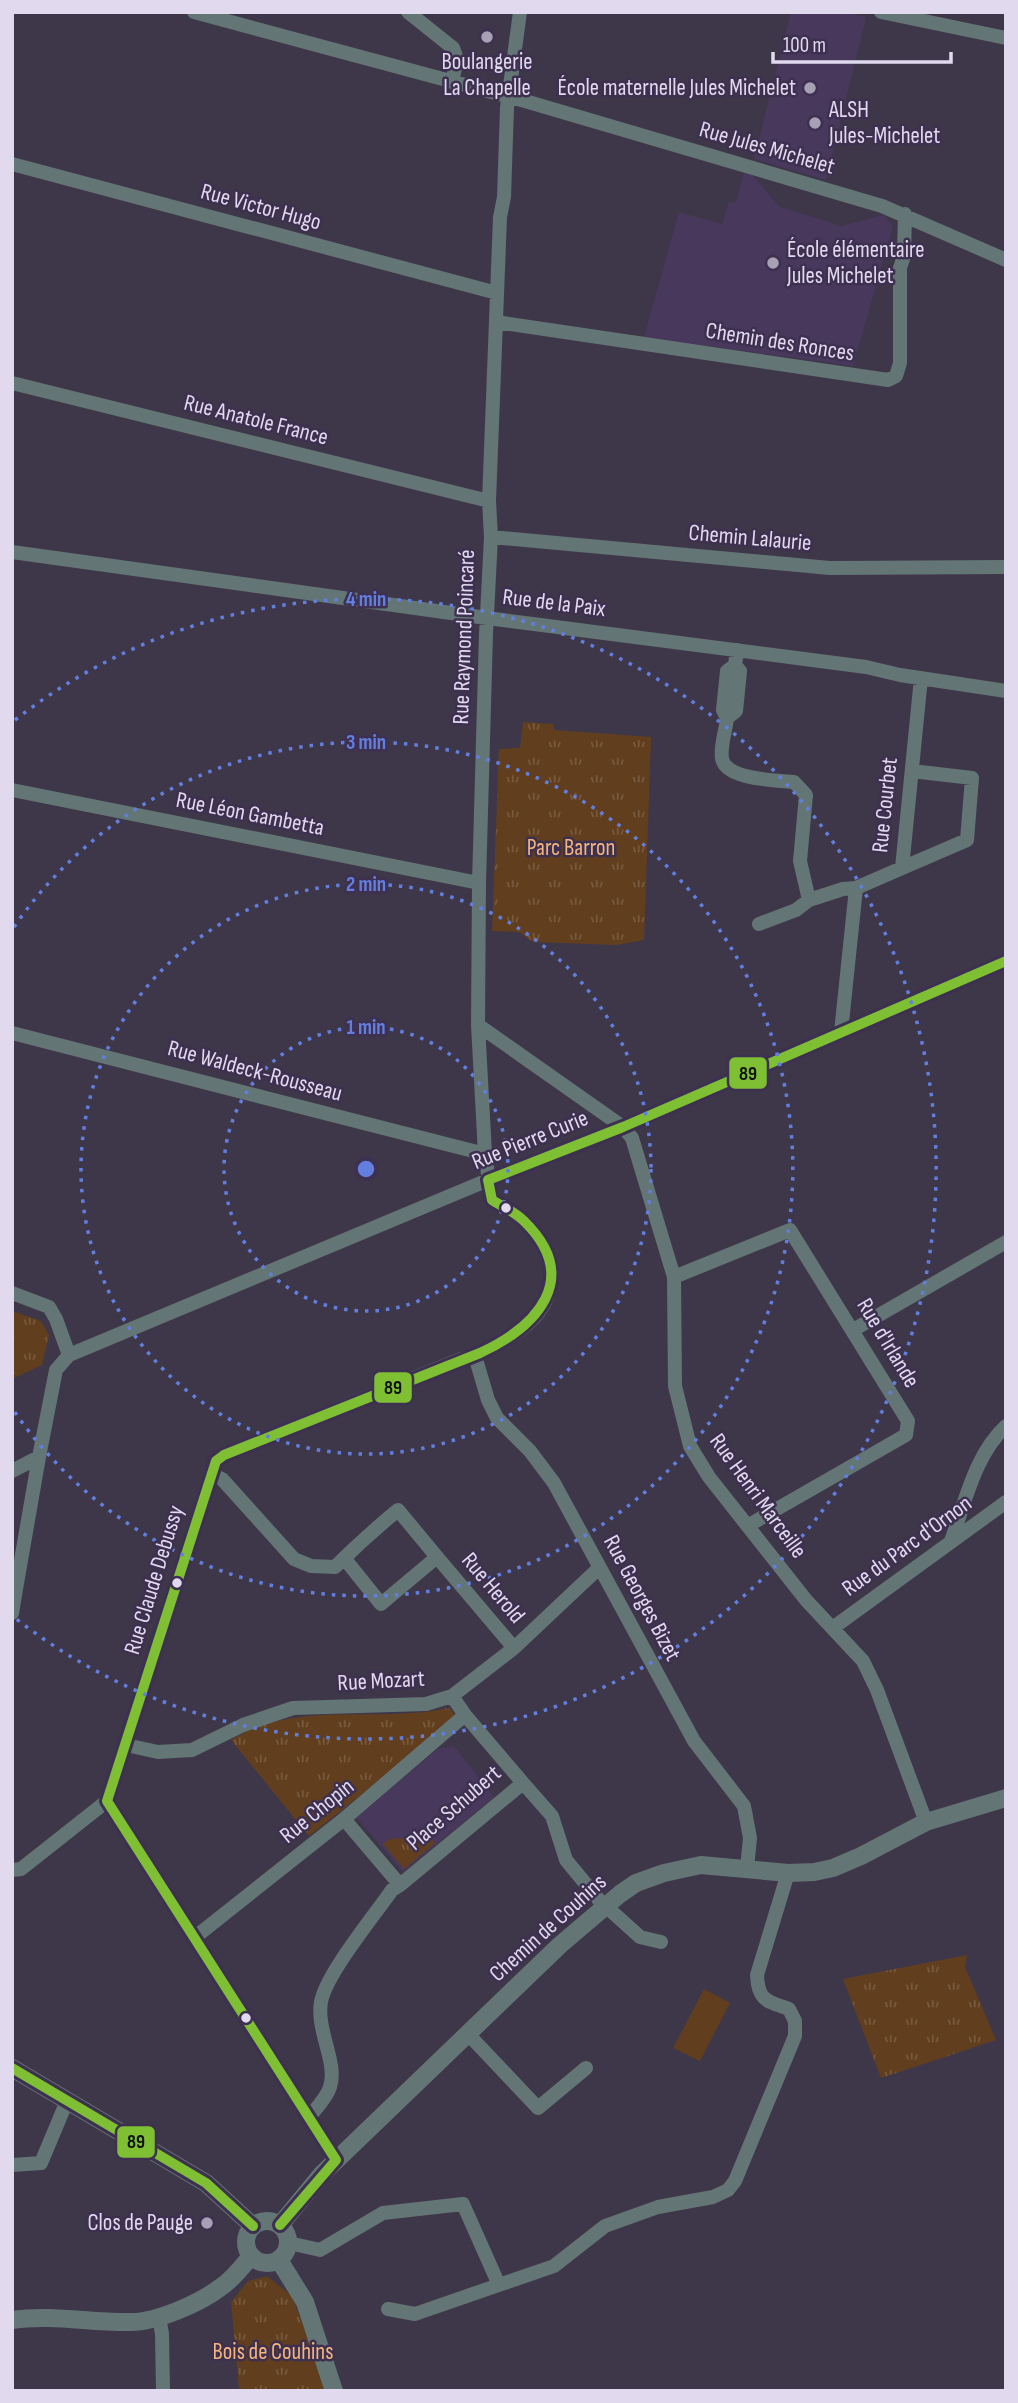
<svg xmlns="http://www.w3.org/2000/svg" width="1018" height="2403" viewBox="0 0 1018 2403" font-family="'Sofia Sans Condensed',sans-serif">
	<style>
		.built { fill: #47385c }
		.grass { fill: url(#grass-tufts) }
		.pitch { fill: #613e1d }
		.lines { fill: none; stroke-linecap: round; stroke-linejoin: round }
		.minor { stroke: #647575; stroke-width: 14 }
		.tertiary { stroke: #647575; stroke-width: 18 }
		.bus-1-casing { stroke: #3d3050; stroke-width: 16 }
		.bus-1 { stroke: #7ebf33; stroke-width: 10 }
		.ring { fill: none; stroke: #627fe0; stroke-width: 3.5; stroke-dasharray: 3.5 7 }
		.poi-dot { fill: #a8a0b4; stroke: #3d3050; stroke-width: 2.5 }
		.bus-dot { fill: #e1d9ee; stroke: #3d3050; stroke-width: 2.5 }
		.labels { text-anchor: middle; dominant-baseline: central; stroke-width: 5; stroke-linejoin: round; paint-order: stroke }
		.poi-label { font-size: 23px; fill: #e1d9ee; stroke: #3d3050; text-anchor: end }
		.street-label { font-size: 23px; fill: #e1d9ee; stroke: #3d3050 }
		.park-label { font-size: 23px; fill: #f6b67b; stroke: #3d3050 }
		.centre { fill: #627fe0; stroke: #3d3050; stroke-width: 3.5 }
		.ring-label { font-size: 21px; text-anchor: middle; font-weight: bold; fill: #627fe0; stroke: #3d3050; stroke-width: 5; stroke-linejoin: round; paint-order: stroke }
		.line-badge { stroke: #3d3050; stroke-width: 2.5 }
		.pale-badge-label { font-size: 19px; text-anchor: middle; font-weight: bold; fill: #111 }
	</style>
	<defs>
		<pattern id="grass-tufts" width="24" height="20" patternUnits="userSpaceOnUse" patternTransform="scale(1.75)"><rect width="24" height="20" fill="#613e1d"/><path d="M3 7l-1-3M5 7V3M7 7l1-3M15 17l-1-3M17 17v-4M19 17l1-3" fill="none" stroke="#77593e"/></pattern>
	</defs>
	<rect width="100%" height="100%" fill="#3e3749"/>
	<path class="built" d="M 791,12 L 844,12 L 866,17 L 826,180 L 754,159 Z
		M 744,172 L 752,175 L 780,207 L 842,226 L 883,215 L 893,226 L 853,366 L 644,337 L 679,212 L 722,224 L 729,201 L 736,203 Z
		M 454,1746 L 494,1797 L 403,1872 L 356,1817 L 438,1749 Z"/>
	<path class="grass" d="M 523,722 L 553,724 L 554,730 L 651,737 L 644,940 L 616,945 L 533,942 L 519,932 L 492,931 L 499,749 L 520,748 Z
		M 12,1311 L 41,1321 L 49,1335 L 42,1365 L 12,1379 Z
		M 449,1708 L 458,1718 L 309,1836 L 231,1740 C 296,1699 377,1724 449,1708 Z
		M 429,1837 L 435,1843 L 404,1869 L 383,1844 L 389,1839 Z
		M 967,1955 L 965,1967 L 996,2040 L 881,2078 L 843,1979 Z
		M 267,2276 L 292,2296 L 328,2391 L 239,2389 L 231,2302 L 248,2281 Z"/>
	<path class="pitch" d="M 704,1989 L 730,2003 L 700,2061 L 673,2048 Z"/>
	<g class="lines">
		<path class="minor" d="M 194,12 L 525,101 L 882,206 L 1006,260
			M 408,12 L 453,48 L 457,59 L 452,82
			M 881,12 L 1006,38
			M 12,164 L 497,293
			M 496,322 L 888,380 L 896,376 L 900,363 L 900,268 L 904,256 L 905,214
			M 12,383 L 489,501
			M 491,537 L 830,568 L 1006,567
			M 12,552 L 487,618 L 866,667 L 900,675 L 1006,691
			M 727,718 C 726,730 720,746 722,758 C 725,780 776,780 794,782 L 806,795 L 800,861 L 809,900 L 796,910 L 759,924
			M 727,718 L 736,711 L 740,671 L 735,665 L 737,650
			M 727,718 L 723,710 L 727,671 L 735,665
			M 12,790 L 479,883
			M 902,868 L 967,840 L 972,778 L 912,771
			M 809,900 L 843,889 L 856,888
			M 478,1025 L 623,1127 L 632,1138 L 674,1277 L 675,1386 L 690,1446 L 709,1477 L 806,1600 L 863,1661 L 877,1690 L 926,1822
			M 841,1032 L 856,888 L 902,868 L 921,678
			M 12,1033 L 485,1154
			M 674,1277 L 790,1230 L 908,1421 L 906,1435 L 749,1525
			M 12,1293 L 49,1307 L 56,1319 L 69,1355
			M 853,1330 L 1006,1242
			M 475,1356 L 488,1400 L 497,1418 L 530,1451 L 554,1483 L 694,1741 L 744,1806 L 750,1838 L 747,1868
			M 12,1471 L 39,1457 L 56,1370 L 69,1355 L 488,1180 L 623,1127 L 1006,961
			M 211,1474 L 222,1479 L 294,1559 L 311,1566 L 335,1567 C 355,1547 376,1528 398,1510 L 437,1557 L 381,1604 L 344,1558
			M 951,1541 C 965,1503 975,1454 1006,1426
			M 437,1557 L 514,1648
			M 12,1591 L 16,1589 L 39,1457
			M 12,1613 L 16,1589
			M 834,1627 L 1006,1502
			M 126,1745 L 158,1752 L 192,1750 L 243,1725 L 293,1708 L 426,1704 L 452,1696 L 514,1648 L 599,1568
			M 523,1783 L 552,1816 L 566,1860 L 599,1900 L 640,1937 L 661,1942
			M 344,1819 L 400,1885 L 523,1783 L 465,1715 L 452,1696
			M 12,1870 L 21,1869 L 107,1801
			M 194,1938 L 344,1819 L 465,1715
			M 468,2034 L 538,2108 L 586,2068
			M 309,2117 C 316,2109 327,2097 330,2087 C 338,2062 316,2031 321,2002 C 326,1974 374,1916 392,1890 L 400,1885
			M 336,2160 L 107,1801 L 216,1461 L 224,1455 L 461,1359 C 479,1356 494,1346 510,1337 C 559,1307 565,1262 524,1221 C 515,1213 503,1207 492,1200 L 485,1154 L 478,1025 L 479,883 L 486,634 L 491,537 L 489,501 L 500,217 L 504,197 L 507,108 L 520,12
			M 12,2165 L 41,2163 L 67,2101
			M 289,2243 L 320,2250 L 383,2213 L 463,2204 L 499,2285 L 554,2266 L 605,2226 L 658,2207 L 713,2197 L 728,2190 L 735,2181 L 795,2036 L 795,2021 L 789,2009 C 767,2001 758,2001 757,1975 L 788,1873
			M 388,2309 L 415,2314 L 499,2285
			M 159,2317 L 162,2334 L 163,2391"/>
		<path class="tertiary" d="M 12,2068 L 206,2183 L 253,2226
			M246 2242a21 21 0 1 1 42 0a21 21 0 1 1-42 0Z
			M 280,2225 L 322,2174 L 349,2148 L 560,1945 L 620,1894 L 636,1883 L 664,1873 L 701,1865 L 788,1873 L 814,1872 L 833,1868 L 861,1856 L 926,1822 L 1006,1798
			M 279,2260 L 305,2302 L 334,2391
			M 12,2320 C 52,2314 91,2323 131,2322 C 157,2322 200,2303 221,2287 C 233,2279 242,2267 251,2256"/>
		<g class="bus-1-casing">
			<path id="bus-1" d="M 488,1180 L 623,1127 L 1006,961
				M 12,2068 L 206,2183 L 253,2226
				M 336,2160 L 107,1801 L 216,1461 L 224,1455 L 480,1353 C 538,1326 582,1278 524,1221 C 515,1212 503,1207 492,1200 L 488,1180
				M 280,2225 L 336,2160"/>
		</g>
		<use href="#bus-1" class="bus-1"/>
	</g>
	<g class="ring">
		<circle cx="366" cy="1169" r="142"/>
		<circle cx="366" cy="1169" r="285"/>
		<path d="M14 927A427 427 0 1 1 14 1411"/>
		<path d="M15 720A570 570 0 1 1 15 1618"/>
	</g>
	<g class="poi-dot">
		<circle cx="487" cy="37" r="7"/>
		<circle cx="810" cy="88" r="7"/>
		<circle cx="815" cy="123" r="7"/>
		<circle cx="773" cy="263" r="7"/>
		<circle cx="207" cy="2223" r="7"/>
	</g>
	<g class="bus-dot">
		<circle cx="506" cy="1208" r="6"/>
		<circle cx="177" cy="1583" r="6"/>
		<circle cx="246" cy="2018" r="6"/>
	</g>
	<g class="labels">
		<g class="poi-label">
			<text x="487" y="62" text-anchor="middle">Boulangerie<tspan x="487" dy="26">La Chapelle</tspan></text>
			<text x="796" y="88">École maternelle Jules Michelet</text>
			<text x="829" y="110" text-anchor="start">ALSH<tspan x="829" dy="26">Jules-Michelet</tspan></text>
			<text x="787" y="250" text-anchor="start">École élémentaire<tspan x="787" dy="26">Jules Michelet</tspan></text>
			<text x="193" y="2223">Clos de Pauge</text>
		</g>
		<g class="street-label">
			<text transform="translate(767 148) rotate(16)">Rue Jules Michelet</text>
			<text transform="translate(261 207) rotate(15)">Rue Victor Hugo</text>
			<text transform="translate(780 342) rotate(9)">Chemin des Ronces</text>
			<text transform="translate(256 420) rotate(14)">Rue Anatole France</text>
			<text transform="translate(750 538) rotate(5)">Chemin Lalaurie</text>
			<text transform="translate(554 603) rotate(7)">Rue de la Paix</text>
			<text transform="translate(464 637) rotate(-88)">Rue Raymond Poincaré</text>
			<text transform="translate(885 805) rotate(-84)">Rue Courbet</text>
			<text transform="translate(250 814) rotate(11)">Rue Léon Gambetta</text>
			<text transform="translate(255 1071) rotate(15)">Rue Waldeck-Rousseau</text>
			<text transform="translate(530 1140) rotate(-22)">Rue Pierre Curie</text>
			<text transform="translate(888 1343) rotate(59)">Rue d'Irlande</text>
			<text transform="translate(758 1496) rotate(54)">Rue Henri Marceille</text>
			<text transform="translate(907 1546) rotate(-36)">Rue du Parc d'Ornon</text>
			<text transform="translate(154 1580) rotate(-73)">Rue Claude Debussy</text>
			<text transform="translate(493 1588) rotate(50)">Rue Herold</text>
			<text transform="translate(642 1598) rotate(62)">Rue Georges Bizet</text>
			<text transform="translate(381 1681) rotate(-3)">Rue Mozart</text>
			<text transform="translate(454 1808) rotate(-41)">Place Schubert</text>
			<text transform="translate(317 1811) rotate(-39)">Rue Chopin</text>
			<text transform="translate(548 1928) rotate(-42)">Chemin de Couhins</text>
		</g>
		<g class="park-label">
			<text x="571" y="848">Parc Barron</text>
			<text x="273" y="2352">Bois de Couhins</text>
		</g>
	</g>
	<circle cx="366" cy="1169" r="10" class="centre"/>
	<g class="ring-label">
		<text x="366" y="606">4 min</text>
		<text x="366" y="749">3 min</text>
		<text x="366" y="891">2 min</text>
		<text x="366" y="1034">1 min</text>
	</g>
	<g class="line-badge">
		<rect x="728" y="1056" width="40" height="34" rx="7" fill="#7ebf33"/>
		<rect x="373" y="1371" width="40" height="33" rx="7" fill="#7ebf33"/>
		<rect x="116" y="2125" width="40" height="34" rx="7" fill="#7ebf33"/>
	</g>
	<g class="pale-badge-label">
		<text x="748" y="1080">89</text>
		<text x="393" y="1394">89</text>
		<text x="136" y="2148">89</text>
	</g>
	<rect width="1018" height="2403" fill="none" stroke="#e1d9ee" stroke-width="28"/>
	<path d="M773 52v10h178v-10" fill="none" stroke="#e1d9ee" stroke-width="3.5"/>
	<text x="783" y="52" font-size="21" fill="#e1d9ee" stroke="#3d3050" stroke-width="5" paint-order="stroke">100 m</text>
</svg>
